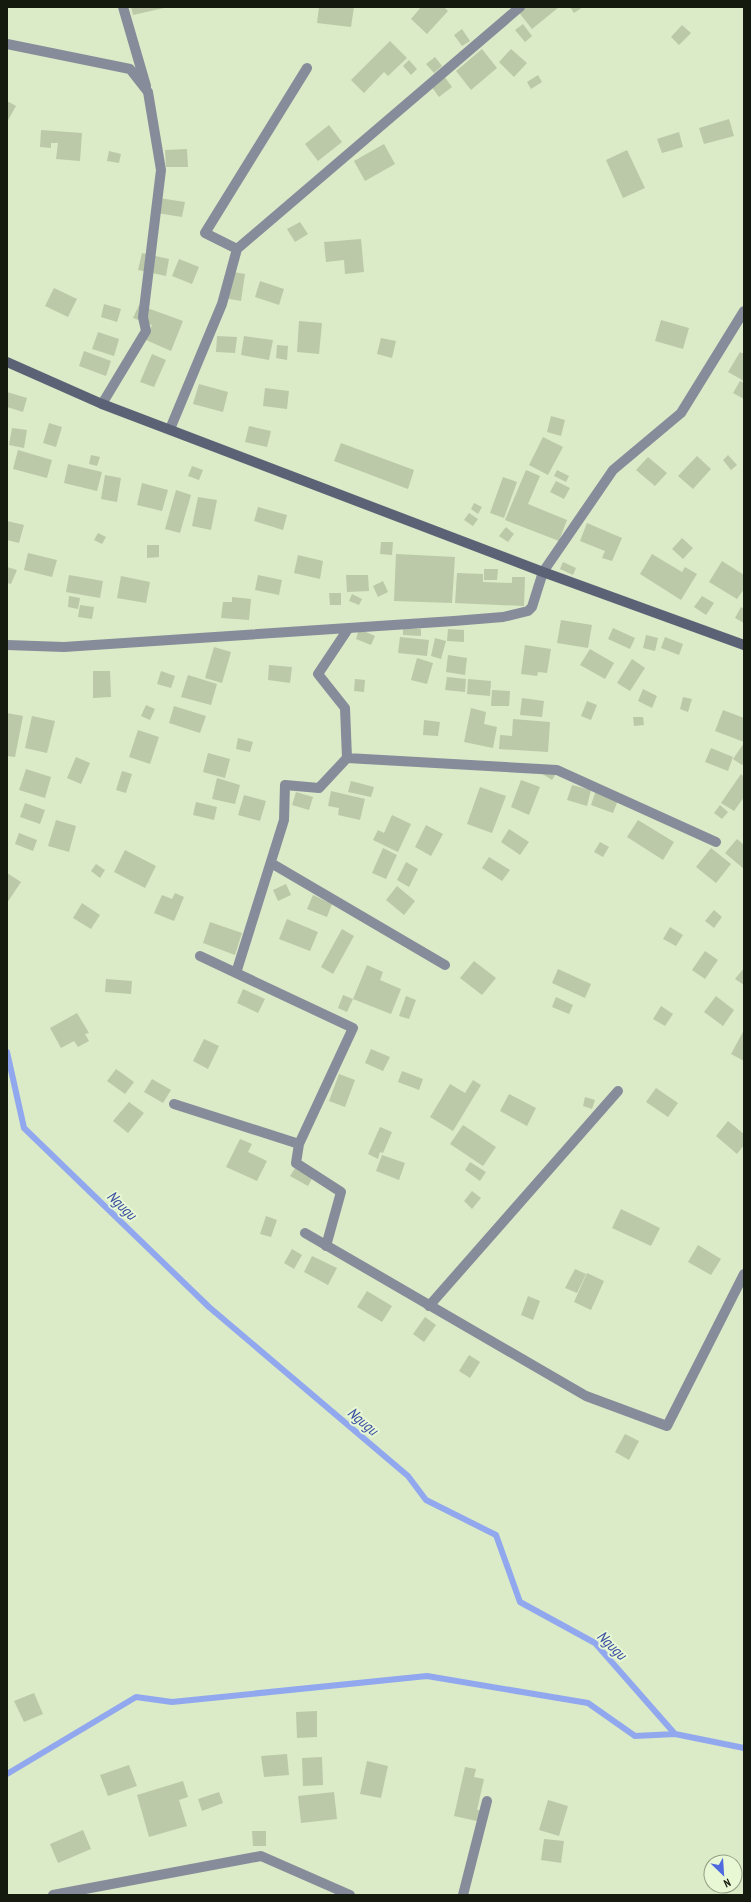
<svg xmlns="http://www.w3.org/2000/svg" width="751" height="1902" viewBox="0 0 751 1902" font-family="'PT Sans Narrow',sans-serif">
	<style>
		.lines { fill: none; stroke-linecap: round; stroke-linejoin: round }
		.stream { stroke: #91a8ef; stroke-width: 6 }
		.building { fill: #bbc9a8 }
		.service { stroke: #878c9a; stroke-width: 10 }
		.minor { stroke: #878c9a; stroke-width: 10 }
		.secondary { stroke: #5b6276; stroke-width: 10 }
		.labels { text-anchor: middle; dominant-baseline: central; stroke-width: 4; stroke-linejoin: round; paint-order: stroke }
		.water-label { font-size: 15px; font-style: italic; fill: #3b50a3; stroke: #e8f7d4 }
	</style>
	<rect width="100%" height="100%" fill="#dbeac7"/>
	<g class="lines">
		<path class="stream" d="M 7,1052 L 24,1128 L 209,1307 L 408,1476 L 426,1500 L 496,1535 L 520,1602 L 595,1643 L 675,1734 L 744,1748
			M 7,1774 L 136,1697 L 172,1702 L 427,1676 L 588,1703 L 635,1736 L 675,1734"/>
	</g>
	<path class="building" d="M 131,7 L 164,7 L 164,8 L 133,15 Z
		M 319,7 L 354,7 L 351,27 L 317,23 Z
		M 421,7 L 444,7 L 448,11 L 427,34 L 411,19 Z
		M 520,7 L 559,7 L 532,29 L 517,10 Z
		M 570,7 L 583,7 L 574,13 Z
		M 523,24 L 532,36 L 525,42 L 515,30 Z
		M 682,25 L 691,33 L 679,45 L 671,37 Z
		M 462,29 L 470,41 L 462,46 L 454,35 Z
		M 390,41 L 407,58 L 388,76 L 384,72 L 364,93 L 351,80 Z
		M 482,49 L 497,68 L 471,90 L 456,71 Z
		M 511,49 L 527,63 L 514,77 L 499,62 Z
		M 435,57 L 442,66 L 434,73 L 426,64 Z
		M 409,60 L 417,69 L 411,75 L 403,66 Z
		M 538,75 L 542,82 L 531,89 L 527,82 Z
		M 444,76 L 452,87 L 439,97 L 431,86 Z
		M 7,101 L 16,106 L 7,122 Z
		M 729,119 L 734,136 L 704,144 L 699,128 Z
		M 329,125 L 342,142 L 318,161 L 305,144 Z
		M 41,130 L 82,133 L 80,161 L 56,159 L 58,143 L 51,143 L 51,148 L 40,147 Z
		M 679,132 L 683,147 L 662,153 L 657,139 Z
		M 384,144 L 395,164 L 365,181 L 354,161 Z
		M 187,149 L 188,167 L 166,167 L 165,150 Z
		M 627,150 L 645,188 L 623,198 L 606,160 Z
		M 109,151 L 121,154 L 119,163 L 107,161 Z
		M 159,198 L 185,202 L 182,217 L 157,213 Z
		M 300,222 L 308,234 L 295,242 L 287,229 Z
		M 361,239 L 364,272 L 345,274 L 344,260 L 326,262 L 324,242 Z
		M 142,253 L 169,259 L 166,276 L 138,270 Z
		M 179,259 L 199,267 L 192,284 L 172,276 Z
		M 228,271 L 245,274 L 241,301 L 224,298 Z
		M 260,281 L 284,289 L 279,305 L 255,297 Z
		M 54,288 L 77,299 L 68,317 L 45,306 Z
		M 104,304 L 121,309 L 117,322 L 101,317 Z
		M 139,305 L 183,321 L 171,351 L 146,340 L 152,325 L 133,318 Z
		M 661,320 L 689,328 L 683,349 L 655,341 Z
		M 299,321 L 322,323 L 319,354 L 297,352 Z
		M 98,332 L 119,339 L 114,356 L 92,349 Z
		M 217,336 L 237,337 L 235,353 L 216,352 Z
		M 244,336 L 273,340 L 269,360 L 241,355 Z
		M 381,338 L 396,341 L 392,358 L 377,354 Z
		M 277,345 L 288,346 L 287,360 L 276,358 Z
		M 84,351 L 111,361 L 106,376 L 79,366 Z
		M 740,352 L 744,354 L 744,381 L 728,372 Z
		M 152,354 L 166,360 L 154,387 L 140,382 Z
		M 740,381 L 744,383 L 744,399 L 733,393 Z
		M 199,384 L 228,392 L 223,412 L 193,404 Z
		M 265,388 L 289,391 L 287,409 L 263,406 Z
		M 7,392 L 27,398 L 23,412 L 7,407 Z
		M 551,416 L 565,420 L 561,436 L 547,432 Z
		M 49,423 L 62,427 L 56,447 L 43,443 Z
		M 249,426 L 271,431 L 267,447 L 245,442 Z
		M 12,428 L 27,430 L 24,448 L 9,445 Z
		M 543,437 L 563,447 L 548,475 L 529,465 Z
		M 341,443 L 414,470 L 408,489 L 334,461 Z
		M 18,450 L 52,460 L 47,478 L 13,469 Z
		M 91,455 L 100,457 L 97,466 L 89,464 Z
		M 728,455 L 737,465 L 731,470 L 723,460 Z
		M 697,456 L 711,469 L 693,489 L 678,476 Z
		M 648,457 L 667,473 L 655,486 L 636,470 Z
		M 68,464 L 102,472 L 97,491 L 64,483 Z
		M 192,466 L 203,470 L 199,480 L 188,476 Z
		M 526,470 L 540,476 L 528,504 L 567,520 L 559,541 L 505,520 Z
		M 557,470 L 569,476 L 566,482 L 554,476 Z
		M 105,475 L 121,478 L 117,502 L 101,499 Z
		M 503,477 L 517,482 L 504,518 L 490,513 Z
		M 556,481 L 570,488 L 564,499 L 550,492 Z
		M 142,483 L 168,490 L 162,511 L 137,505 Z
		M 176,490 L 191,495 L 180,533 L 165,529 Z
		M 198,497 L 217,500 L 211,530 L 192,526 Z
		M 474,503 L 482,507 L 478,514 L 471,509 Z
		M 258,507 L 287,515 L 283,530 L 254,521 Z
		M 469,513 L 478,519 L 473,526 L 464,520 Z
		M 7,521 L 24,525 L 19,543 L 7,540 Z
		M 587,523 L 622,538 L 612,561 L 602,558 L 605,551 L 580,541 Z
		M 506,527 L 514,534 L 508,542 L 499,536 Z
		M 98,533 L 106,537 L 102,544 L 94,540 Z
		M 682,538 L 693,548 L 683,559 L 672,549 Z
		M 381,542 L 393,542 L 392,555 L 380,554 Z
		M 147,545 L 159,545 L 159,557 L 147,558 Z
		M 28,553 L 57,560 L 52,577 L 24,570 Z
		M 396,554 L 455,557 L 452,603 L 394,601 Z
		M 652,554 L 682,572 L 685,567 L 697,574 L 681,600 L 640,574 Z
		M 298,555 L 323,561 L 320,579 L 294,573 Z
		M 722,561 L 744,575 L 744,589 L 737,599 L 709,582 Z
		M 563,562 L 576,568 L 573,575 L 560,569 Z
		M 7,567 L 17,570 L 11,584 L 7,583 Z
		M 484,569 L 498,569 L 497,580 L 484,580 Z
		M 457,573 L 483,574 L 483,582 L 512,583 L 512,577 L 525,577 L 524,606 L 455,603 Z
		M 69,575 L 103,581 L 100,598 L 66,592 Z
		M 258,575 L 282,580 L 279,595 L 255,590 Z
		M 346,575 L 368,575 L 369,591 L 347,592 Z
		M 121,576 L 150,582 L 146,603 L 117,598 Z
		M 383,581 L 388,592 L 378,597 L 373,586 Z
		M 329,593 L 341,593 L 341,605 L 330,605 Z
		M 352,594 L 362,599 L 359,605 L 349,601 Z
		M 69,596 L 80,598 L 78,609 L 68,607 Z
		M 702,596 L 714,603 L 706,615 L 694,607 Z
		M 232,597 L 251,599 L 249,620 L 221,618 L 223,602 L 232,602 Z
		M 80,605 L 94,607 L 92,619 L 78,617 Z
		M 741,607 L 744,609 L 744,623 L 735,618 Z
		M 561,620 L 592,625 L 588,648 L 557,643 Z
		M 403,628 L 421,629 L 421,636 L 403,635 Z
		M 613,628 L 635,638 L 630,649 L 608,639 Z
		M 359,629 L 375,636 L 371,645 L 356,639 Z
		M 448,629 L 464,630 L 464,642 L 447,641 Z
		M 646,635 L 658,638 L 655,651 L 643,648 Z
		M 400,637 L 429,640 L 427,656 L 398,653 Z
		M 665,637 L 683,644 L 679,655 L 661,648 Z
		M 435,638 L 446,641 L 441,659 L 431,656 Z
		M 525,645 L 551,649 L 547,673 L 538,672 L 537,676 L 521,674 Z
		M 214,647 L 231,652 L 222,683 L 205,678 Z
		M 590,649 L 614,663 L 605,679 L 580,665 Z
		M 448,655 L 467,658 L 465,675 L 446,672 Z
		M 417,658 L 433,663 L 427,684 L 411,680 Z
		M 632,659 L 645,668 L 630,691 L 617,683 Z
		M 269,665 L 292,667 L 290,683 L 268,680 Z
		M 93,671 L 110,671 L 111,697 L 93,698 Z
		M 161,671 L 175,676 L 171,688 L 157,684 Z
		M 188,675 L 217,684 L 211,705 L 181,697 Z
		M 447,677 L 466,679 L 465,692 L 445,690 Z
		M 355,679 L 365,680 L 364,692 L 354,691 Z
		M 468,679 L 491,681 L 490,696 L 467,694 Z
		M 643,689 L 657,696 L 652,708 L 638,701 Z
		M 492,690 L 510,691 L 509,706 L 491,706 Z
		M 683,697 L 692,699 L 688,712 L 680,709 Z
		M 522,698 L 544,701 L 542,717 L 520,715 Z
		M 587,701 L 597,705 L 591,720 L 581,716 Z
		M 146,705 L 155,709 L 150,720 L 141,716 Z
		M 174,706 L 206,716 L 200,733 L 169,723 Z
		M 471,708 L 486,712 L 484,724 L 497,727 L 493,748 L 464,742 Z
		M 723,710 L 744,718 L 744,742 L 715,731 Z
		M 7,713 L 23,716 L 15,757 L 7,756 Z
		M 32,716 L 55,721 L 47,753 L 25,748 Z
		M 633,717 L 643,717 L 644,725 L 634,726 Z
		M 513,719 L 550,722 L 548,752 L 499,749 L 500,735 L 512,736 Z
		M 424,720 L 440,722 L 438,736 L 423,735 Z
		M 138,730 L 159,737 L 150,764 L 129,757 Z
		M 238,738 L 253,742 L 250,752 L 236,749 Z
		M 744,743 L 744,763 L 742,765 L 733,759 Z
		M 711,748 L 733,757 L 728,771 L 705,762 Z
		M 208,753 L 230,759 L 225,778 L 203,772 Z
		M 76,757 L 90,763 L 81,784 L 67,778 Z
		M 26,769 L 51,777 L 45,798 L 19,790 Z
		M 122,771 L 132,774 L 126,793 L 116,790 Z
		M 557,772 L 552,780 L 541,773 Z
		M 741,774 L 744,777 L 744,797 L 734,811 L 721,803 Z
		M 217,778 L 240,785 L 235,804 L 212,799 Z
		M 521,780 L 540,787 L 529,815 L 511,807 Z
		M 351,781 L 374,787 L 371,797 L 348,792 Z
		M 572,785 L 591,790 L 587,806 L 567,800 Z
		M 480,787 L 506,796 L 492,833 L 467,824 Z
		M 597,787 L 620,795 L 613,813 L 591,805 Z
		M 331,791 L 365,799 L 360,820 L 338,815 L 339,808 L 328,806 Z
		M 296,792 L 313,797 L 309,810 L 292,805 Z
		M 244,795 L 266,801 L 260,821 L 238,815 Z
		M 196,802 L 217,807 L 214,820 L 193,815 Z
		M 25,803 L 45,810 L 40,824 L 20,817 Z
		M 720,805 L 728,812 L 722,819 L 714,813 Z
		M 392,815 L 411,824 L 398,852 L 373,840 L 378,830 L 384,833 Z
		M 56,820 L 76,826 L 69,852 L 48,846 Z
		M 638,820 L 674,842 L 663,860 L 627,837 Z
		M 426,825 L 443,834 L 431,856 L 415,847 Z
		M 509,829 L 529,842 L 520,855 L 501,842 Z
		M 19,833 L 37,840 L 33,851 L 15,844 Z
		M 737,839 L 744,845 L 744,869 L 725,853 Z
		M 600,842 L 609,847 L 603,857 L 594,852 Z
		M 383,848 L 397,855 L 386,879 L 372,873 Z
		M 711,848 L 731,864 L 716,883 L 696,867 Z
		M 125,850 L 156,866 L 145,888 L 114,872 Z
		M 489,857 L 510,870 L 502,881 L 482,868 Z
		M 406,862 L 418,869 L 409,887 L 397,880 Z
		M 96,864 L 105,870 L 100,878 L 91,871 Z
		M 7,873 L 21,882 L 7,903 Z
		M 286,884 L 291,895 L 278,901 L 273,890 Z
		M 397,886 L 415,901 L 404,915 L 386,900 Z
		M 175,893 L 184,897 L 174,921 L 154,913 L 162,895 L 172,899 Z
		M 313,895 L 332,904 L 327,917 L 307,909 Z
		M 82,903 L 100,915 L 91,929 L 73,918 Z
		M 714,910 L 722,917 L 714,928 L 705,921 Z
		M 287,919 L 318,932 L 310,951 L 279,939 Z
		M 210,922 L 242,933 L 235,955 L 203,943 Z
		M 670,927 L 683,935 L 676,946 L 663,939 Z
		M 342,929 L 354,936 L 333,974 L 321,967 Z
		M 705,951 L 718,960 L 705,979 L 692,970 Z
		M 474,961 L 496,978 L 482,995 L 460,978 Z
		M 367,965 L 383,972 L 380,980 L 401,989 L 391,1014 L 353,999 Z
		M 744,968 L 744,985 L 735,979 Z
		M 558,969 L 591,984 L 585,998 L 552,983 Z
		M 106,979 L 132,981 L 131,994 L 105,992 Z
		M 243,989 L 265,999 L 258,1013 L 237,1003 Z
		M 343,995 L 353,999 L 347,1012 L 338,1008 Z
		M 406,996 L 416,1000 L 409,1019 L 399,1016 Z
		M 716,996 L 734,1010 L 723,1026 L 704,1012 Z
		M 556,997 L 573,1005 L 569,1014 L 552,1007 Z
		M 661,1006 L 673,1014 L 665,1026 L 653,1019 Z
		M 77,1013 L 89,1033 L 85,1034 L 89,1041 L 78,1047 L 74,1041 L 61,1048 L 50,1028 Z
		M 744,1030 L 744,1061 L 731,1054 Z
		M 204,1039 L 219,1046 L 208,1069 L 193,1061 Z
		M 371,1049 L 390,1057 L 383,1071 L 365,1063 Z
		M 116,1069 L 134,1082 L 125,1094 L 107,1081 Z
		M 402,1071 L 423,1079 L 419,1090 L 398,1082 Z
		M 339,1074 L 355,1080 L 345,1107 L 329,1101 Z
		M 152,1079 L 171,1090 L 163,1103 L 144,1092 Z
		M 473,1080 L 481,1085 L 453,1131 L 430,1117 L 450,1084 L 465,1093 Z
		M 656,1088 L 678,1103 L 668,1117 L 646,1102 Z
		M 509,1094 L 536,1108 L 527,1126 L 500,1111 Z
		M 585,1097 L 595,1100 L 592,1109 L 583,1106 Z
		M 129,1102 L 144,1113 L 128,1133 L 113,1121 Z
		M 728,1121 L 744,1134 L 744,1145 L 737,1154 L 716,1136 Z
		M 463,1125 L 496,1147 L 483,1166 L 450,1144 Z
		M 380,1127 L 392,1132 L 383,1153 L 380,1152 L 378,1159 L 368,1154 Z
		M 240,1139 L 252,1144 L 248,1152 L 267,1161 L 257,1181 L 226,1167 Z
		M 382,1155 L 405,1163 L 399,1180 L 376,1171 Z
		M 470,1162 L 486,1172 L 480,1181 L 465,1170 Z
		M 297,1165 L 314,1175 L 308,1186 L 290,1176 Z
		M 472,1191 L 481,1198 L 472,1209 L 464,1201 Z
		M 621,1209 L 660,1228 L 651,1246 L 612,1228 Z
		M 266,1216 L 277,1220 L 271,1237 L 260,1234 Z
		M 698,1245 L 721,1259 L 711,1275 L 688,1262 Z
		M 292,1249 L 302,1255 L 294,1269 L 284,1263 Z
		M 312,1256 L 337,1268 L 328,1285 L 304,1272 Z
		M 575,1269 L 586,1274 L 577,1293 L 565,1288 Z
		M 587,1273 L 604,1281 L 591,1310 L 574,1302 Z
		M 367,1291 L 392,1306 L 382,1322 L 357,1307 Z
		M 528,1296 L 540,1301 L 533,1320 L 521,1315 Z
		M 425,1317 L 436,1325 L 424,1342 L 413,1334 Z
		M 469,1355 L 480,1362 L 470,1378 L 459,1371 Z
		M 625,1434 L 639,1441 L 629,1460 L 615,1452 Z
		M 34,1693 L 43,1714 L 24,1722 L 14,1701 Z
		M 317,1711 L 317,1737 L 297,1738 L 296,1712 Z
		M 287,1754 L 289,1775 L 264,1777 L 261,1756 Z
		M 322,1757 L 323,1785 L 303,1786 L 302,1758 Z
		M 367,1761 L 388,1766 L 381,1798 L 360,1794 Z
		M 129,1765 L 137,1786 L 108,1796 L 100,1775 Z
		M 465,1767 L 476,1769 L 474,1777 L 484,1779 L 477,1810 L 484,1811 L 481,1822 L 454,1816 Z
		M 183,1781 L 188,1797 L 179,1800 L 187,1826 L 149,1837 L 137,1795 Z
		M 219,1792 L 223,1803 L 202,1811 L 198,1799 Z
		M 334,1792 L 337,1819 L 301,1823 L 298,1796 Z
		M 548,1800 L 568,1806 L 559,1836 L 539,1830 Z
		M 83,1830 L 91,1849 L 58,1863 L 50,1844 Z
		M 252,1831 L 266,1831 L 266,1846 L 253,1846 Z
		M 544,1839 L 564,1841 L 561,1863 L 541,1860 Z"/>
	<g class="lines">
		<path class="service" d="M 123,7 L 146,86
			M 7,44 L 130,69 L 148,92 L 161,170 L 143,317 L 146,331 L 102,404
			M 237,249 L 520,7
			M 170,429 L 222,304 L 237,249 L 205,233 L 307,68
			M 347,758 L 557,770 L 716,842
			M 271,863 L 445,965
			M 200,956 L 353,1028 L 299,1144
			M 236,973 L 284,820 L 285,785 L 319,788 L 347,758 L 345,708 L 318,674 L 348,629
			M 174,1104 L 299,1144 L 296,1163 L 341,1192 L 326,1246
			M 429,1306 L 618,1091
			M 53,1895 L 261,1856 L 350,1895
			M 463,1895 L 487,1801"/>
		<path class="minor" d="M 7,645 L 64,647 L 454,621 L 503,617 L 528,611 L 532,607 L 543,572 L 613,470 L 681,413 L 744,311
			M 305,1233 L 586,1396 L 667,1426 L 744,1274"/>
		<path class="secondary" d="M 7,362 L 102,404 L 543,572 L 744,645"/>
	</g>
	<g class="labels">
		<g class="water-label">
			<text transform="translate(122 1205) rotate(44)">Ngugu</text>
			<text transform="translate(363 1421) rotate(40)">Ngugu</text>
			<text transform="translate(612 1645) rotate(44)">Ngugu</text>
		</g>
	</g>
	<rect width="751" height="1902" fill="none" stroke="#151a0e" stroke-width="16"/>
	<g transform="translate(723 1874) rotate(155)"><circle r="19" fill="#e8f7d4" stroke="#949f85"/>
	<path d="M0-3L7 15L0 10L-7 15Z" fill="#4f6bdf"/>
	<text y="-6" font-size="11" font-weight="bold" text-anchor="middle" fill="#151a0e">N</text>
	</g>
</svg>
